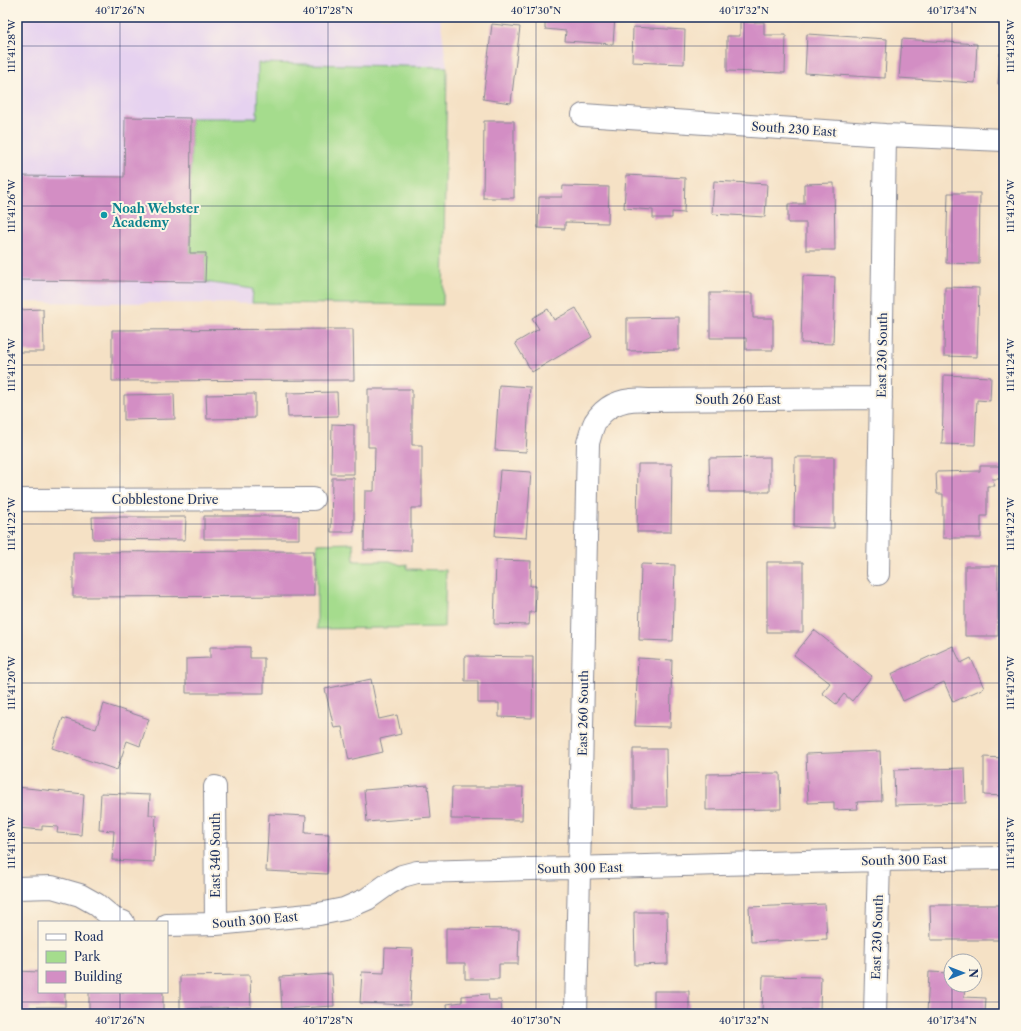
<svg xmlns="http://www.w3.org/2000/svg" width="1021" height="1031" viewBox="0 0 1021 1031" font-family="'Libre Caslon Text',serif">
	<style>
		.built { fill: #e6d2f0 }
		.green { fill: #a5dc8d; stroke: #608676 }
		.building { fill: #d38ec4 }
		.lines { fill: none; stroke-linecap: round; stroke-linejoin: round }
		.street-casing { stroke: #888892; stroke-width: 24 }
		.street { stroke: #fff; stroke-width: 22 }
		.ticks { fill: none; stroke: #1b2f5e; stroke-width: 1; stroke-opacity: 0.45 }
		.culture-dot { fill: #0f9aa8; stroke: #fcf5e5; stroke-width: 1.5 }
		.labels { text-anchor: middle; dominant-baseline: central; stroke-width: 4; stroke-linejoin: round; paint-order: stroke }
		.street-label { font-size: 12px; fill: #1b2f5e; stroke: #fcf5e5 }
		.culture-label { font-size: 12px; font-weight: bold; fill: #0d838f; stroke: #fcf5e5; text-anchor: start }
		.neatline { fill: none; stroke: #1b2f5e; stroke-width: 1.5 }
		.ticks-label { font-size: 10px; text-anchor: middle; fill: #1b2f5e }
	</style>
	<rect width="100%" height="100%" fill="#fcf5e5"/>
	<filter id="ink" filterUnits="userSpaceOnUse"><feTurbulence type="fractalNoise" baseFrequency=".025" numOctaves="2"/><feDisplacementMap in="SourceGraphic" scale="8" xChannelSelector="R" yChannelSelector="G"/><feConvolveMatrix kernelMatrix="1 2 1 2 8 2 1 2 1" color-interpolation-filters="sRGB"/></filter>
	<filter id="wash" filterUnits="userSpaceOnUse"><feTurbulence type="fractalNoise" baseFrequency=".012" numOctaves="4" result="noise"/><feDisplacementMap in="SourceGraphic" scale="16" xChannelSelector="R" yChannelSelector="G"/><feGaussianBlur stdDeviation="0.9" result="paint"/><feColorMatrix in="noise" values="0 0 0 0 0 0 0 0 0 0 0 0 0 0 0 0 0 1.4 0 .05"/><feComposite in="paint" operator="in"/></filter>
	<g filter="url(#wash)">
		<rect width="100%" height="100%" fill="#f5e1c5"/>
		<path class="built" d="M 17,17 L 440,17 L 447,67 L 443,305 L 17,302 Z"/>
		<path class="green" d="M 258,63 L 447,67 L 443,305 L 252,303 L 253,289 L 205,282 L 206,253 L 190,253 L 191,118 L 257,118 Z
			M 353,543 L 354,561 L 390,561 L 401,565 L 407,564 L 407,569 L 446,570 L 444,627 L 317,629 L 317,544 Z"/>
		<g id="blocks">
			<path class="building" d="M 545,17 L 615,17 L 613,44 L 565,41 L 566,31 L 545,29 Z
				M 740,22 L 764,22 L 764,35 L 786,35 L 785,73 L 727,71 L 727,36 L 740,36 Z
				M 492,24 L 520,27 L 511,103 L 483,99 Z
				M 633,27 L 685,30 L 684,64 L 632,62 Z
				M 807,34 L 887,39 L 885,78 L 805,73 Z
				M 902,39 L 977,44 L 975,83 L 899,78 Z
				M 1000,53 L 1004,53 L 1004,84 L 998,84 Z
				M 125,117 L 191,118 L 190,253 L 206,253 L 205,282 L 17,280 L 17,176 L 124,177 Z
				M 484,121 L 514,121 L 514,198 L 483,198 Z
				M 626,175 L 685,178 L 684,213 L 672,212 L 672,218 L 653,218 L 653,210 L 624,208 Z
				M 714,181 L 767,184 L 765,217 L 712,214 Z
				M 834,183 L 835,250 L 806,250 L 806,223 L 788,223 L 788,204 L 804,204 L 804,184 Z
				M 563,186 L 609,187 L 608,223 L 565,222 L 565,229 L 538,228 L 539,197 L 562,197 Z
				M 948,193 L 980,193 L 979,264 L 946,263 Z
				M 803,276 L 835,277 L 833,344 L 801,343 Z
				M 945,287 L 979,288 L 977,357 L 944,356 Z
				M 710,293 L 753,293 L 753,318 L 773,318 L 773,350 L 746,350 L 746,338 L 710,338 Z
				M 576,308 L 592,337 L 532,372 L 515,343 L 539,329 L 532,318 L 548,309 L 554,320 Z
				M 43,309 L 44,352 L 17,352 L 17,310 Z
				M 679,317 L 679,350 L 627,351 L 627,318 Z
				M 353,329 L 354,380 L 112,381 L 112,330 Z
				M 944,375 L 991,377 L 990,401 L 977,400 L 975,445 L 942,444 Z
				M 499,385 L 530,387 L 526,452 L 495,450 Z
				M 368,389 L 412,389 L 412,445 L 422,445 L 422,508 L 411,508 L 411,551 L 364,550 L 365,491 L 374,491 L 375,447 L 368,447 Z
				M 337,392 L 338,416 L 288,417 L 287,393 Z
				M 174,394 L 175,419 L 124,420 L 124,395 Z
				M 255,394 L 255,418 L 207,419 L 206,395 Z
				M 332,424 L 354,425 L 354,474 L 331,474 Z
				M 770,457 L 770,492 L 710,492 L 709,458 Z
				M 795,457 L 834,457 L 834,528 L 794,527 Z
				M 638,464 L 672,464 L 671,532 L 637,532 Z
				M 980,466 L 1002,466 L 1002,479 L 992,479 L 995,486 L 987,486 L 987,516 L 981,516 L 981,538 L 943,538 L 943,494 L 937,494 L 936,472 L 980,471 Z
				M 500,470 L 531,472 L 526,538 L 495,536 Z
				M 332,478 L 354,478 L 354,532 L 331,532 Z
				M 204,516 L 299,516 L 299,539 L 204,539 Z
				M 92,517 L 186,517 L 185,540 L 93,539 Z
				M 314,551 L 314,596 L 73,597 L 73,552 Z
				M 496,560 L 531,561 L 530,586 L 536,586 L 535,612 L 530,612 L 529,625 L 494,624 Z
				M 767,562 L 803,562 L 803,632 L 767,632 Z
				M 641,564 L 675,565 L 673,641 L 639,640 Z
				M 965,566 L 998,566 L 998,636 L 965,636 Z
				M 814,630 L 872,676 L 852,701 L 844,694 L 836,704 L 822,693 L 830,683 L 794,655 Z
				M 953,646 L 961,663 L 971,658 L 984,688 L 953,702 L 944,682 L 903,701 L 891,674 Z
				M 210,647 L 250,647 L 250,658 L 264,658 L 264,693 L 186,693 L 186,659 L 210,658 Z
				M 465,656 L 533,657 L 532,718 L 499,717 L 499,703 L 478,703 L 478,681 L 465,681 Z
				M 638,658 L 672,660 L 670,727 L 635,726 Z
				M 371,679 L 379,719 L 397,715 L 401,734 L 380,739 L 383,752 L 349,760 L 342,727 L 334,728 L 325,689 Z
				M 104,704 L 149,719 L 140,746 L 127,741 L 117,770 L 52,748 L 63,718 L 96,729 Z
				M 633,749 L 666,749 L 667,807 L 633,807 Z
				M 880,751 L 882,801 L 857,802 L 858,809 L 834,810 L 834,802 L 808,803 L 806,754 Z
				M 984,757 L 1004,758 L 1004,796 L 984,795 Z
				M 965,768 L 966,803 L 895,805 L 894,770 Z
				M 780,773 L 781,809 L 706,810 L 706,774 Z
				M 428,785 L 431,817 L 367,822 L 364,790 Z
				M 17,787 L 84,794 L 81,835 L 57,833 L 58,827 L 42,826 L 42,830 L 17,828 Z
				M 452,787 L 523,787 L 522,820 L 451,819 Z
				M 101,793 L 150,795 L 149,815 L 156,815 L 154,862 L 112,860 L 114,831 L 99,830 Z
				M 269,814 L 306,816 L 305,833 L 329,834 L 327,874 L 266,871 Z
				M 825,904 L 827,939 L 751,942 L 749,907 Z
				M 930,905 L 1003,905 L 1003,940 L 931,940 Z
				M 634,912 L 667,912 L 668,964 L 635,965 Z
				M 446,928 L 519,929 L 518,964 L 499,964 L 499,979 L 465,979 L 465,963 L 446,963 Z
				M 385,948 L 413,949 L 410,1005 L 360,1003 L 362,972 L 384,973 Z
				M 17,971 L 39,972 L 39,992 L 65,992 L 65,1007 L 30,1007 L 30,1014 L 17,1014 Z
				M 929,972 L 951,973 L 951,985 L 965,985 L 964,997 L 986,998 L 985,1014 L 927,1014 Z
				M 332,974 L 334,1006 L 282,1009 L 280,977 Z
				M 250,975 L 251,1007 L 180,1009 L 180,976 Z
				M 763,976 L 821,977 L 820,1010 L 802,1010 L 802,1014 L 762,1014 Z
				M 654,991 L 689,991 L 689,1014 L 654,1014 Z
				M 89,992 L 163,992 L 163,1014 L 89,1014 Z
				M 488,994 L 489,1000 L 501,1000 L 502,1014 L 448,1014 L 447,1004 L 462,1002 L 462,996 Z"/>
		</g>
	</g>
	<g filter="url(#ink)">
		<use href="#blocks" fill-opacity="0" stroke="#888892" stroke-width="1"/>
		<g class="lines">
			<g class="street-casing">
				<path id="street" d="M 583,115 L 885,135 L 1004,140
					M 17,500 L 313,499
					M 878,574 L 885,135
					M 215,787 L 216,924
					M 17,888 L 52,887 L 80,895 L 96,904 L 114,919 L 123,922
					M 167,925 L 216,924 L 319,914 L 344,909 L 367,899 L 388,884 L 402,876 L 417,872 L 879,860 L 1004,858
					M 576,1014 L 588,443 C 590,436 592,428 595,422 C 607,403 627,398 648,400 L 881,398
					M 875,1014 L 879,860"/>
			</g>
			<use href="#street" class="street"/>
		</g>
	</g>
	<path class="ticks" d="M 120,17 L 120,922M 328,17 L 328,1014M 536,17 L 536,1014M 744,17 L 744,1014M 952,17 L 952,961M 17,46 L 1004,46M 17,206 L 1004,206M 17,365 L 1004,365M 17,524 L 1004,524M 17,683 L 1004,683M 17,843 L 1004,843M 952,985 L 952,1014M 120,992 L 120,1014M 17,1002 L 1004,1002"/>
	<circle class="culture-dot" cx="104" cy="215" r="4"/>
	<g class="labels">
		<g class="street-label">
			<text transform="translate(794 129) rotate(4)">South 230 East</text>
			<text transform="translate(882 355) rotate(-89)">East 230 South</text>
			<text x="738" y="399">South 260 East</text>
			<text x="165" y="499">Cobblestone Drive</text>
			<text transform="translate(583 713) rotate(-89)">East 260 South</text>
			<text transform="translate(215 855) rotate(-90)">East 340 South</text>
			<text transform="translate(904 860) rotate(-1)">South 300 East</text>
			<text transform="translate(580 868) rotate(-1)">South 300 East</text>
			<text transform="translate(255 920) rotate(-5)">South 300 East</text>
			<text transform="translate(877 937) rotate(-88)">East 230 South</text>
		</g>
		<g class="culture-label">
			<text x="112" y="208">Noah Webster<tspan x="112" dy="14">Academy</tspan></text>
		</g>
	</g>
	<rect width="1021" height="1031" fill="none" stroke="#fcf5e5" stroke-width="44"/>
	<rect x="38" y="921" width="130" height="72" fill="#fcf5e5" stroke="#a2a6af"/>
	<rect x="46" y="934" width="20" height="6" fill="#ffffff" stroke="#a2a6af"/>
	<text x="74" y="941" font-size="12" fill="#1b2f5e">Road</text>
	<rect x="46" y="951" width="20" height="12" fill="#a5dc8d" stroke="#a2a6af"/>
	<text x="74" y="961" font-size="12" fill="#1b2f5e">Park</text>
	<rect x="46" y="971" width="20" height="12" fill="#d38ec4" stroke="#a2a6af"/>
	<text x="74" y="981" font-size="12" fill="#1b2f5e">Building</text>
	<g transform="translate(963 973) rotate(90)"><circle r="19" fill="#fcf5e5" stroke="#a2a6af"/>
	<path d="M0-3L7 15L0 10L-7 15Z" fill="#1f6fb2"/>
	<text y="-6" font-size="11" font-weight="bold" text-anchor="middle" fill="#1b2f5e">N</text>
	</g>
	<rect x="22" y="22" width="977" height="987" class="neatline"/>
	<g class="ticks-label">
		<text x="120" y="14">40°17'26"N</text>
		<text x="328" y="14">40°17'28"N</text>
		<text x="536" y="14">40°17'30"N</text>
		<text x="744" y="14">40°17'32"N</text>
		<text x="952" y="14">40°17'34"N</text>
		<text transform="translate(1010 46) rotate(-90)" y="4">111°41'28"W</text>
		<text transform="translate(11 46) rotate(-90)" y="4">111°41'28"W</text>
		<text transform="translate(1010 206) rotate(-90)" y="4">111°41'26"W</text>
		<text transform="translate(11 206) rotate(-90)" y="4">111°41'26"W</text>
		<text transform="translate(1010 365) rotate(-90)" y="4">111°41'24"W</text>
		<text transform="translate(11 365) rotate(-90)" y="4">111°41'24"W</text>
		<text transform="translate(1010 524) rotate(-90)" y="4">111°41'22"W</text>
		<text transform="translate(11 524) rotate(-90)" y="4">111°41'22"W</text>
		<text transform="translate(11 683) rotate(-90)" y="4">111°41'20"W</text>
		<text transform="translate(1010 683) rotate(-90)" y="4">111°41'20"W</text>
		<text transform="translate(1010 843) rotate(-90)" y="4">111°41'18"W</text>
		<text transform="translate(11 843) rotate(-90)" y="4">111°41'18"W</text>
		<text x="120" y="1024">40°17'26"N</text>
		<text x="328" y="1024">40°17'28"N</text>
		<text x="536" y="1024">40°17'30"N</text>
		<text x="744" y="1024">40°17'32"N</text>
		<text x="952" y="1024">40°17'34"N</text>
	</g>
</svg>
